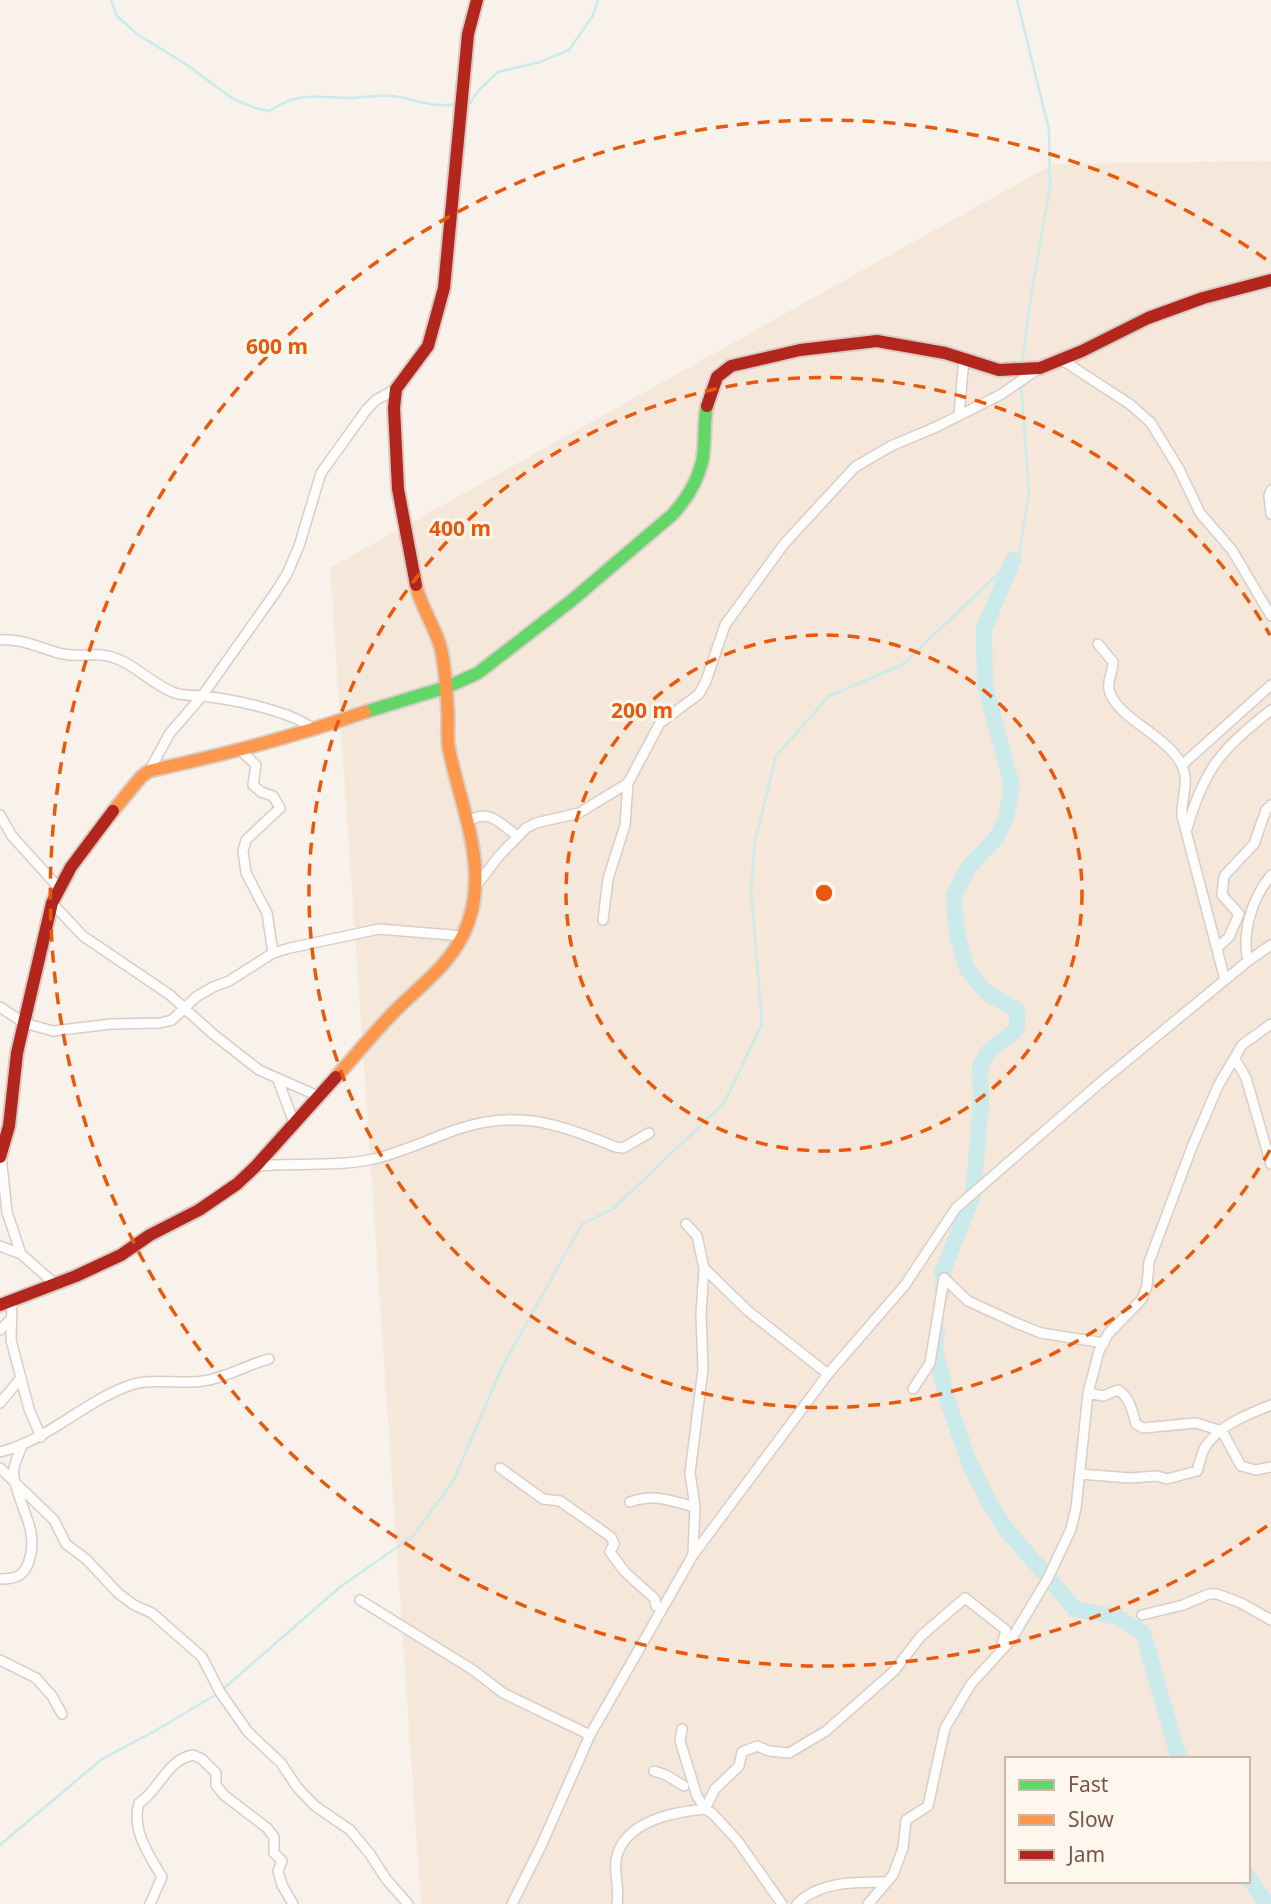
<svg xmlns="http://www.w3.org/2000/svg" width="1271" height="1904" viewBox="0 0 1271 1904" font-family="'Noto Sans',sans-serif">
	<style>
		.residential { fill: #f5e7da; fill-rule: evenodd }
		.lines { fill: none; stroke-linecap: round; stroke-linejoin: round }
		.stream { stroke: #caeaeb; stroke-width: 2.5 }
		.river { stroke: #caeaeb; stroke-width: 16 }
		.street-casing { stroke: #d8cdc7; stroke-width: 12 }
		.fast-casing { stroke: #d8cdc6; stroke-width: 16 }
		.slow-casing { stroke: #d8cdc6; stroke-width: 16 }
		.jam-casing { stroke: #d8cdc6; stroke-width: 16 }
		.street { stroke: #fefdfc; stroke-width: 9 }
		.fast { stroke: #63d668; stroke-width: 12 }
		.slow { stroke: #ff974d; stroke-width: 12 }
		.jam { stroke: #b3261e; stroke-width: 12 }
		.ring { fill: none; stroke: #e8590c; stroke-width: 3.5; stroke-dasharray: 12 9 }
		.centre { fill: #e8590c; stroke: #fff7ed; stroke-width: 3.5 }
		.ring-label { font-size: 21px; text-anchor: middle; font-weight: bold; fill: #e8590c; stroke: #fff7ed; stroke-width: 6; stroke-linejoin: round; paint-order: stroke }
	</style>
	<rect width="100%" height="100%" fill="#f9f2ea"/>
	<path class="residential" d="M 1271,161 L 1271,1904 L 421,1904 L 330,568 L 1053,164 ZM 1007,1759 L 1248,1759 L 1248,1881 L 1007,1881 Z"/>
	<g class="lines">
		<path class="stream" d="M 111,0 L 117,16 L 137,34 L 187,65 L 233,99 L 255,108 L 269,111 C 278,106 288,99 299,98 C 315,95 333,98 349,98 C 365,98 382,93 399,97 C 422,101 433,108 458,104
			M 1017,0 L 1049,130 L 1050,188 L 1031,295 L 1022,364
			M 465,103 L 470,103 L 478,91 L 498,72 L 540,62 L 569,50 L 592,17 L 598,0
			M 222,1690 L 340,1587 L 413,1536 L 454,1480 L 501,1369 L 582,1224 L 614,1208 L 724,1103 L 762,1024 L 751,889 L 755,842 L 776,756 L 829,696 L 902,665 L 1019,554 L 1029,492 L 1021,385
			M 0,1845 L 102,1759 L 153,1732 L 217,1694"/>
		<path class="river" d="M 942,1292 L 944,1278 L 942,1273 L 973,1195 L 981,1105 L 980,1066 L 989,1051 L 1017,1029 L 1017,1010 L 987,993 L 967,969 L 957,934 L 954,895 L 968,868 L 997,837 L 1006,817 L 1012,786 L 985,685 L 984,629 L 1013,560
			M 937,1332 L 935,1350 L 948,1402 L 970,1465 L 990,1504 L 1006,1529 L 1075,1609 L 1117,1617 L 1143,1633 L 1177,1752 L 1181,1759
			M 1248,1877 L 1267,1904"/>
		<g class="street-casing">
			<path id="street" d="M 1062,360 L 1131,405 L 1151,423 L 1179,469 L 1200,513 L 1232,550 L 1271,616
				M 959,415 L 964,358
				M 1271,490 L 1269,496 L 1271,514
				M 0,640 C 23,638 41,649 63,654 C 84,658 97,650 120,660 C 140,669 155,686 175,693 C 184,696 193,695 202,696 C 231,699 293,711 314,730
				M 1098,644 L 1113,662 C 1113,672 1107,680 1109,689 C 1115,719 1171,736 1183,768 C 1189,783 1181,800 1182,816 L 1225,980
				M 241,751 L 256,765 L 253,785 L 261,792 L 273,796 L 280,808 L 246,840 L 243,851 L 246,873 L 267,913 L 273,953
				M 1182,765 L 1271,685
				M 149,771 L 170,733 L 202,696 L 275,593 L 287,574 L 299,546 L 321,473 L 367,409 L 376,400 L 396,389
				M 0,815 L 12,836 L 59,888
				M 469,821 C 489,808 501,824 517,836
				M 1187,829 C 1204,768 1222,749 1271,710
				M 477,885 L 498,857 L 526,828 L 536,823 L 579,813 L 628,783
				M 52,903 L 83,936 L 170,995 L 213,1034 L 259,1070 L 318,1096
				M 603,920 L 608,879 L 625,825 L 628,783 L 660,723 L 699,694 L 706,681 L 725,625 L 784,544 L 855,467 L 891,446 L 936,427 L 1000,395 L 1038,369
				M 1217,948 L 1229,937 L 1239,914 L 1222,895 L 1224,876 L 1254,844 L 1266,810 L 1271,805
				M 1248,961 C 1241,932 1253,897 1271,875
				M 0,1007 L 24,1023 L 53,1031 L 111,1024 L 160,1023 L 172,1020 L 196,997 L 213,987 L 229,981 L 273,953 L 290,948 L 379,929 L 463,936
				M 1235,1059 L 1246,1078 L 1271,1164
				M 278,1080 L 294,1123
				M 1,1156 L 7,1212 L 21,1254 L 55,1284
				M 256,1166 C 295,1163 336,1167 374,1159 C 402,1152 428,1140 455,1130 C 519,1108 557,1124 616,1147 L 623,1148 L 649,1133
				M 686,1224 L 697,1236 L 704,1268 L 701,1314 L 703,1369 L 690,1473 L 695,1507 L 693,1553
				M 0,1246 L 21,1254
				M 704,1268 L 748,1311 L 828,1374
				M 12,1302 L 11,1340 L 29,1409 L 41,1437
				M 0,1330 L 11,1319
				M 913,1389 L 930,1363 L 944,1278 L 968,1301 L 1016,1323 L 1041,1333 L 1104,1343
				M 1088,1393 L 1103,1396 L 1118,1390 C 1130,1397 1132,1411 1136,1424 L 1143,1428 L 1196,1423 L 1222,1431 L 1241,1466 L 1256,1470 L 1271,1467
				M 0,1403 L 20,1379
				M 0,1452 C 48,1440 82,1403 128,1386 C 151,1377 179,1385 203,1381 C 226,1378 246,1365 269,1359
				M 0,1468 L 54,1520 L 66,1544 L 86,1559 L 118,1593 L 134,1605 L 152,1613 L 202,1657 L 220,1692 L 248,1732 L 281,1763 L 297,1787 L 315,1806 L 350,1830 L 370,1854 L 386,1879 L 408,1904
				M 500,1468 L 543,1499 L 560,1501 L 611,1537 L 614,1544 L 610,1552 L 625,1572 L 655,1599 L 656,1606
				M 1080,1474 L 1130,1478 L 1157,1476 L 1167,1479 L 1197,1471 C 1199,1465 1201,1456 1204,1449 C 1217,1426 1248,1414 1271,1405
				M 630,1502 C 655,1493 671,1501 695,1507
				M 0,1579 C 15,1579 24,1577 29,1561 C 39,1532 21,1510 15,1482 C 11,1469 17,1458 22,1446
				M 360,1600 L 473,1670 L 503,1693 L 590,1735
				M 1142,1615 L 1183,1605 L 1209,1594 L 1217,1594 L 1241,1603 L 1271,1620
				M 0,1660 L 36,1678 L 52,1696 L 62,1714
				M 682,1729 L 680,1741 L 697,1796 L 705,1809 L 712,1813 L 737,1840 L 782,1904
				M 654,1771 L 666,1775 L 684,1786
				M 150,1904 L 162,1877 C 149,1855 131,1830 139,1803 C 160,1790 166,1760 193,1755 L 202,1759 L 216,1773 L 216,1785 L 224,1795 L 267,1828 L 274,1837 L 274,1853 L 282,1861 L 278,1871 L 282,1885 L 293,1904
				M 512,1904 L 541,1846 L 590,1735 L 693,1555 L 828,1374 L 905,1285 L 956,1208 L 1101,1082 L 1248,961 L 1271,945
				M 617,1904 C 620,1890 614,1875 616,1860 C 623,1821 673,1812 705,1809 L 715,1789 L 739,1766 L 742,1752 L 757,1746 L 769,1751 L 789,1753 L 826,1731 L 894,1671 L 921,1636 L 965,1598 L 1006,1630 L 1001,1649
				M 797,1904 C 819,1881 857,1882 887,1882
				M 868,1904 L 893,1875 L 903,1848 L 906,1820 L 928,1806 L 945,1728 L 971,1684 L 1011,1640 L 1048,1578 L 1071,1529 L 1076,1508 L 1088,1393 L 1099,1351 L 1108,1334 L 1142,1299 L 1147,1286 L 1149,1262 L 1192,1147 L 1218,1086 L 1242,1045 L 1271,1024"/>
		</g>
		<g class="fast-casing">
			<path id="fast" d="M 365,712 L 447,687 L 478,673 L 571,601 L 672,515 C 686,500 697,482 702,462 C 706,444 703,424 707,406"/>
		</g>
		<g class="slow-casing">
			<path id="slow" d="M 113,811 L 141,777 L 149,771 C 222,755 294,737 365,712
				M 336,1077 C 356,1055 375,1031 396,1010 C 420,986 448,966 463,935 C 493,874 461,810 449,749 C 447,739 448,728 448,717 C 447,695 446,671 441,649 C 435,626 421,608 416,585"/>
		</g>
		<g class="jam-casing">
			<path id="jam" d="M 707,406 L 717,377 L 731,366 L 800,350 L 877,341 L 945,353 L 999,370 L 1040,368 L 1082,351 L 1148,318 L 1203,298 L 1271,280
				M 416,585 L 398,489 L 394,408 L 396,389 L 428,346 L 444,288 L 468,34 L 477,0
				M 0,1157 L 9,1126 L 17,1053 L 52,903 L 71,867 L 113,811
				M 0,1305 L 76,1276 L 121,1255 L 150,1235 L 199,1210 L 237,1184 L 256,1166 L 336,1077"/>
		</g>
		<use href="#street" class="street"/>
		<use href="#fast" class="fast"/>
		<use href="#slow" class="slow"/>
		<use href="#jam" class="jam"/>
	</g>
	<g class="ring">
		<circle cx="824" cy="893" r="258"/>
		<path d="M1270 1150A515 515 0 1 1 1270 635"/>
		<path d="M1267 1526A773 773 0 1 1 1267 260"/>
	</g>
	<circle cx="824" cy="893" r="10" class="centre"/>
	<g class="ring-label">
		<text x="277" y="354">600 m</text>
		<text x="460" y="536">400 m</text>
		<text x="642" y="718">200 m</text>
	</g>
	<rect x="1005" y="1757" width="245" height="126" fill="#fff7ed" stroke="#cab6ab" stroke-width="2"/>
	<rect x="1019" y="1780" width="35" height="10" fill="#63d668" stroke="#cab6ab" stroke-width="2"/>
	<text x="1068" y="1792" font-size="21" fill="#7a5547">Fast</text>
	<rect x="1019" y="1815" width="35" height="10" fill="#ff974d" stroke="#cab6ab" stroke-width="2"/>
	<text x="1068" y="1827" font-size="21" fill="#7a5547">Slow</text>
	<rect x="1019" y="1850" width="35" height="10" fill="#b3261e" stroke="#cab6ab" stroke-width="2"/>
	<text x="1068" y="1862" font-size="21" fill="#7a5547">Jam</text>
</svg>
